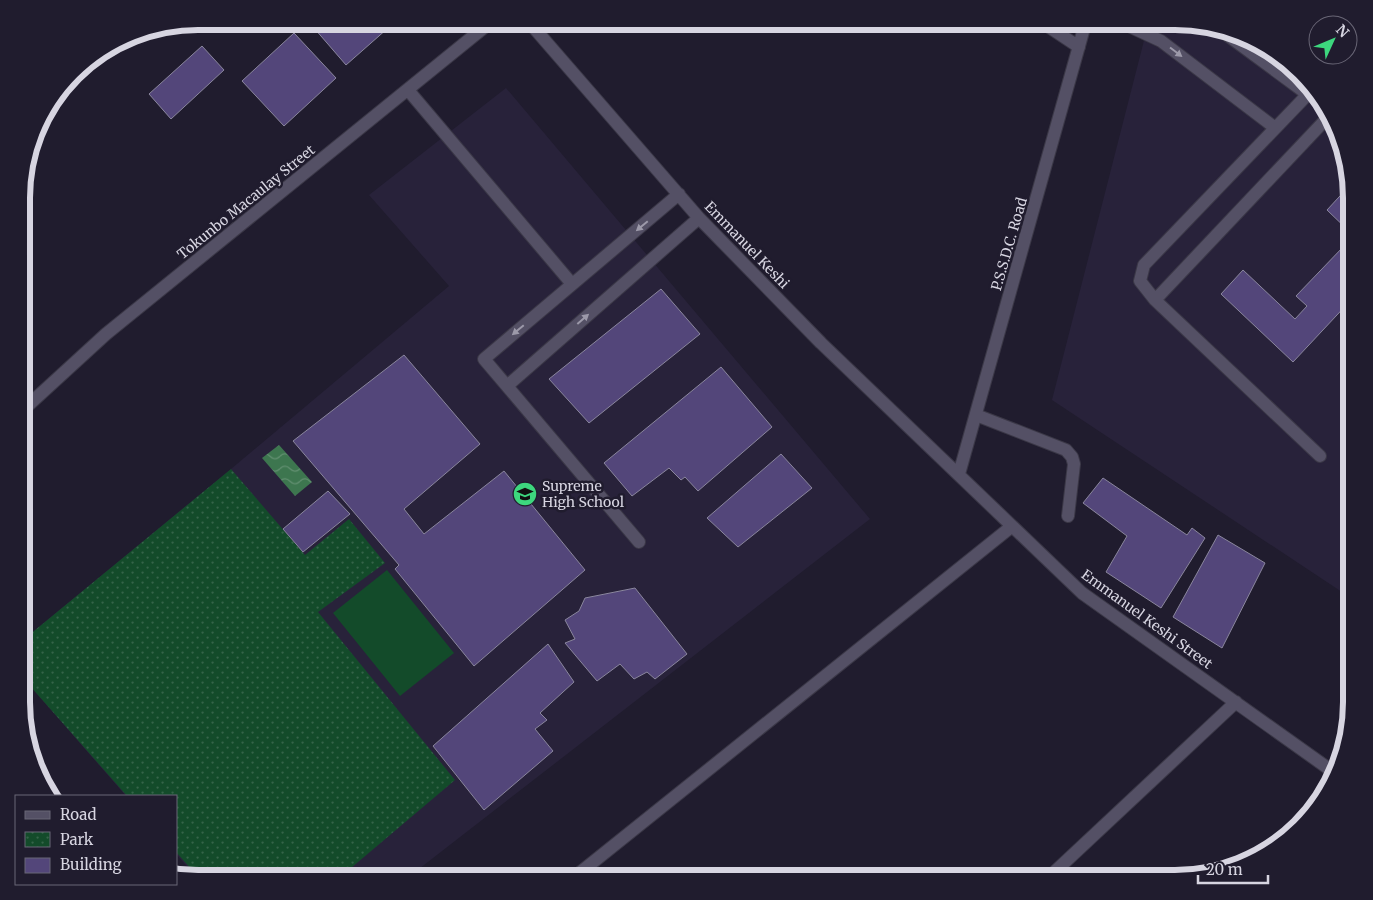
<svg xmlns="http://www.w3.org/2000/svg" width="1373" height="900" viewBox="0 0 1373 900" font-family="Merriweather,serif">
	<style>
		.built { fill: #28223a }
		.grass { fill: #134b2a }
		.park { fill: url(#park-dots) }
		.water { fill: url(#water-waves) }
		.building { fill: #53467a; stroke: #8a869d }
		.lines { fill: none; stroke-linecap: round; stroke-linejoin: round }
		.minor-casing { stroke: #3b3847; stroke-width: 14 }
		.minor { stroke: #545065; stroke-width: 12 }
		.oneway { fill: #9c99a9 }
		.labels { text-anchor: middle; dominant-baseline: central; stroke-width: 5; stroke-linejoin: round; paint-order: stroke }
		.street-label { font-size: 14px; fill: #d7d5e1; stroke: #201c2e }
		.poi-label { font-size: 14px; fill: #d7d5e1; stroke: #201c2e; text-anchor: start }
		.rim { fill: none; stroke: #d7d5e1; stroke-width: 6 }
	</style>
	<defs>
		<pattern id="park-dots" width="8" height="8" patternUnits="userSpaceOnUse" patternTransform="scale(1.25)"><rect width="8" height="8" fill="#134b2a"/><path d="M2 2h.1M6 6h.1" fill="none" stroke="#356449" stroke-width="1.8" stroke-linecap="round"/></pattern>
		<pattern id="water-waves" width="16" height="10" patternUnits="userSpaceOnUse" patternTransform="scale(1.25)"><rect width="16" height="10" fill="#3d764f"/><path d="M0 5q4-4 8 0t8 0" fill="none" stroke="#618f70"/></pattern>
	</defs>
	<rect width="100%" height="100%" fill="#201c2e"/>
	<path class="built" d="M 1149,21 L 1175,21 L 1232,31 L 1273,51 L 1328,110 L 1351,187 L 1351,598 L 1052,400 Z
		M 506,88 L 870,519 L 406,879 L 198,879 L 176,854 L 176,796 L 126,796 L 23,678 L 23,640 L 231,469 L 449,286 L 369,195 Z"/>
	<path class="grass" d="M 387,570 L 454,653 L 400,696 L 333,613 Z"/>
	<path class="park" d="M 231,469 L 305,555 L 349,519 L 385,563 L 318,612 L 455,780 L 338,879 L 200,879 L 176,852 L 176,796 L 127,796 L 23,678 L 23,640 Z"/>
	<path class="water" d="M 279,445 L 312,482 L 295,496 L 262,458 Z"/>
	<path class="building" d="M 308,21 L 396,21 L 346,65 Z
		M 294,33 L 336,78 L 284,126 L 242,81 Z
		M 202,46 L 224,70 L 171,119 L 149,94 Z
		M 1351,184 L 1351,233 L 1327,210 Z
		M 1344,246 L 1351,253 L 1351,300 L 1293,362 L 1221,294 L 1243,270 L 1295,319 L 1307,306 L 1296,296 Z
		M 661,289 L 700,334 L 589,423 L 549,379 Z
		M 404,355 L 480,444 L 404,509 L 424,534 L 504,471 L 585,570 L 474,666 L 395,569 L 399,565 L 293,441 Z
		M 721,367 L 772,427 L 698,491 L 685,477 L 681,480 L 669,468 L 632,496 L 604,463 Z
		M 781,454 L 812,488 L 738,547 L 707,518 Z
		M 1103,478 L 1187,535 L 1192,528 L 1205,538 L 1161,608 L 1106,572 L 1127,536 L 1083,503 Z
		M 328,491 L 350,514 L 303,552 L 283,529 Z
		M 1218,535 L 1265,563 L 1222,648 L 1173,617 Z
		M 635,588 L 687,654 L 655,679 L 647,672 L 634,679 L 620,664 L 597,681 L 565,643 L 575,639 L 565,620 L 579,611 L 585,598 Z
		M 548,644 L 574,682 L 540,713 L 547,720 L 535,729 L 553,751 L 484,810 L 433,746 Z"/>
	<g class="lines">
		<g class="minor-casing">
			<path id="minor" d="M 528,21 L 699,218 L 821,343 L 1082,593 L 1332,771
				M 1040,21 L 1079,47
				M 1118,21 L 1161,41 L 1274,127
				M 1219,29 L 1307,94
				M 408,90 L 572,284
				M 1311,91 L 1144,265 L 1140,281 L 1155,300 L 1320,456
				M 1155,300 L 1330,115
				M 507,386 L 699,218
				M 23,410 L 106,334 L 492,21
				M 976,415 L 1066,450 L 1072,457 L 1074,464 L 1068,516
				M 959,474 L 1086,21
				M 639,542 L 484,359 L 679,194
				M 1048,878 L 1236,702
				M 572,879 L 1011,527"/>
		</g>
		<use href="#minor" class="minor"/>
	</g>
	<defs><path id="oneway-solid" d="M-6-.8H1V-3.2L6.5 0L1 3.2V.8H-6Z" transform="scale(1.25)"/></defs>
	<g class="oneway">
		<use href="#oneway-solid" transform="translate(1176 52) rotate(37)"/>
		<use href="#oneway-solid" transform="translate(642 226) rotate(140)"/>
		<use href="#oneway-solid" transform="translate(583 319) rotate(-41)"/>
		<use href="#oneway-solid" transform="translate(518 330) rotate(140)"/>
	</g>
	<defs>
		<g id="school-disc" transform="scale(1.25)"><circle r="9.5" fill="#3dd77e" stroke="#201c2e"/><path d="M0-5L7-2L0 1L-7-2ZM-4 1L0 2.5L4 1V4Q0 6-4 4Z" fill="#111"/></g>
	</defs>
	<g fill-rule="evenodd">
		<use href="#school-disc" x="525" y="494"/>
	</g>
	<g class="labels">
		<g class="street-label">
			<text transform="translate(246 202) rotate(-39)">Tokunbo Macaulay Street</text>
			<text transform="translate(1009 244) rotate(-74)">P.S.S.D.C. Road</text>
			<text transform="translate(747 245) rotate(46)">Emmanuel Keshi</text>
			<text transform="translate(1147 619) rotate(36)">Emmanuel Keshi Street</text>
		</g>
		<g class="poi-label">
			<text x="542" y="486">Supreme<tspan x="542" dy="16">High School</tspan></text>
		</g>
	</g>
	<path d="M0 0H1373V900H0ZM198 30H1175A168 168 0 0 1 1343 198V702A168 168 0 0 1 1175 870H198A168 168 0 0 1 30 702V198A168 168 0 0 1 198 30Z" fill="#201c2e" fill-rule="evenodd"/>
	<path class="rim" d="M198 30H1175A168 168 0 0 1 1343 198V702A168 168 0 0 1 1175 870H198A168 168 0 0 1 30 702V198A168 168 0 0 1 198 30Z"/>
	<rect x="15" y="795" width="162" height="90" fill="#201c2e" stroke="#696676"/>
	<rect x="25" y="811" width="25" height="8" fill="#545065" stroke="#696676"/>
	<text x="60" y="820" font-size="15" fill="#d7d5e1">Road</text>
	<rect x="25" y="832" width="25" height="15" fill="url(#park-dots)" stroke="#696676"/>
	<text x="60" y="845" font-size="15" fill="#d7d5e1">Park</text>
	<rect x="25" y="858" width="25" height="15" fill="#53467a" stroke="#696676"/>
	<text x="60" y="870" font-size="15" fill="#d7d5e1">Building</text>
	<g transform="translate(1333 40) rotate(46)"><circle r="24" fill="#201c2e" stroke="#696676"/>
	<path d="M0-4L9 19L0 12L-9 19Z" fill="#3dd77e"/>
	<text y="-8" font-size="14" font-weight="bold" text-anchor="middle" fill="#d7d5e1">N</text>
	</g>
	<path d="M1198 875v8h70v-8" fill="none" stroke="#d7d5e1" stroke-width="2.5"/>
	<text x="1206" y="875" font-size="15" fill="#d7d5e1" stroke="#201c2e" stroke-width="4" paint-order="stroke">20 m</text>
</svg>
